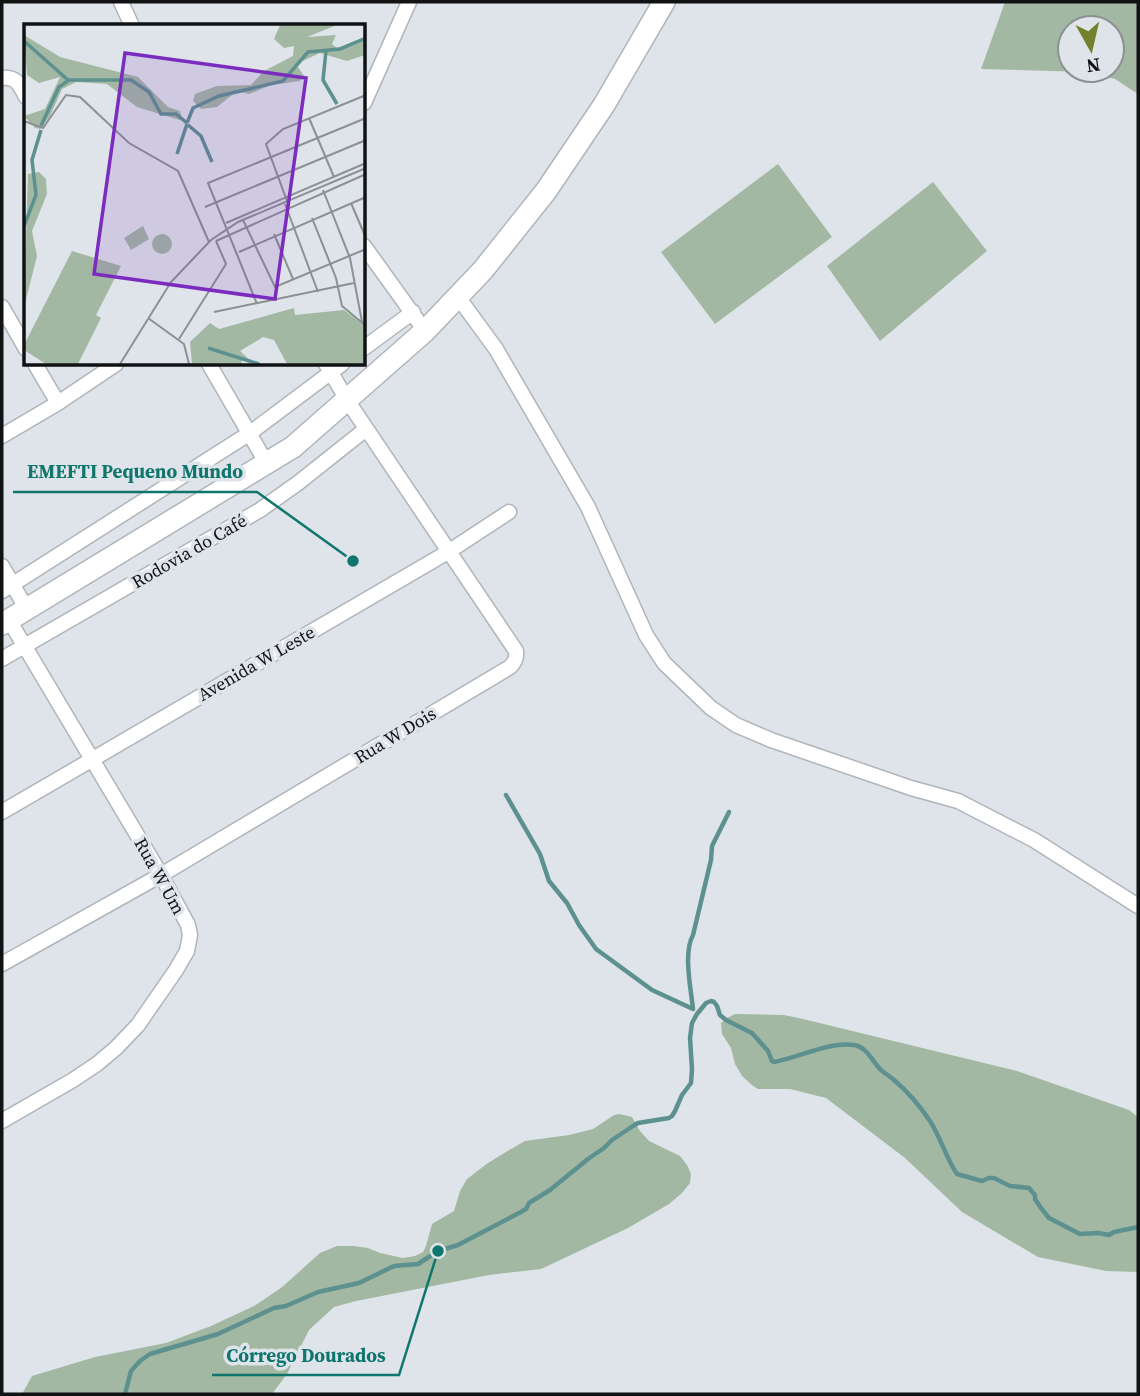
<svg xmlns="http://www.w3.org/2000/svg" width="1140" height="1396" viewBox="0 0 1140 1396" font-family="'Source Serif 4',serif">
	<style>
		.green { fill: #a3b8a3; fill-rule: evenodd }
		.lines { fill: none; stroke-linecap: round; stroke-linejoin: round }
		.stream { stroke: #5d9190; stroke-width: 4.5 }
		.minor-casing { stroke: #afb5ba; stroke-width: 17 }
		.primary-casing { stroke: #afb5ba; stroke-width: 24 }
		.minor { stroke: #fff; stroke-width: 14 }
		.primary { stroke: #fff; stroke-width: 21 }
		.labels { text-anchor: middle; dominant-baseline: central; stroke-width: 7; stroke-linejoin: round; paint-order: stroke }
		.street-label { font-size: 18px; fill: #101213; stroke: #dee4e9 }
		.inset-river { fill: none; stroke: #5d9190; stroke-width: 3.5 }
		.inset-road { fill: none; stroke: #8c9093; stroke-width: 2 }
		.view { fill: #7b2cbf; fill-opacity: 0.15; stroke: #7b2cbf; stroke-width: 3.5 }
		.inset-edge { fill: none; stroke: #101213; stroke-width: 3.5 }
		.leader { fill: none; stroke: #0f766e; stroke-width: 2.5 }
		.callout-dot { fill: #0f766e; stroke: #dee4e9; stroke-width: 2.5 }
		.callout-label { font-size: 19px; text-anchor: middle; font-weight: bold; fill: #0f766e; stroke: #dee4e9; stroke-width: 7; stroke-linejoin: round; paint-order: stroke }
	</style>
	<rect width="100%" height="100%" fill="#dee4e9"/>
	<path class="green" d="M 1005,2 L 1138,2 L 1138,94 L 1115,79 L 1087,72 L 981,69 ZM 1070,28 L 1112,28 L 1112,70 L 1070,70 Z
		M 778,164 L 832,237 L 715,324 L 661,252 Z
		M 933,182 L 987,251 L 880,341 L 827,266 Z
		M 735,1014 L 784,1015 L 803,1019 L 1017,1071 L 1129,1110 L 1138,1117 L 1138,1272 L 1106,1271 L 1038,1257 L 962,1212 L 905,1158 L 826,1098 L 790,1089 L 758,1089 L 752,1085 L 742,1076 L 735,1064 L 731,1048 L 722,1034 L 721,1023 L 727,1018 Z
		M 619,1114 L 632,1117 L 640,1131 L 649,1141 L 680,1156 L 687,1165 L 691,1174 L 690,1183 L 682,1193 L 669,1204 L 628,1228 L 541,1269 L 489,1275 L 356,1301 L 334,1307 L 309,1330 L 287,1374 L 272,1394 L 22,1394 L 32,1376 L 95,1357 L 166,1343 L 211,1326 L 254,1306 L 281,1288 L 320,1253 L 337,1246 L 354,1246 L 368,1248 L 380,1253 L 403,1258 L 415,1256 L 423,1252 L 426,1246 L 432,1224 L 454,1211 L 460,1191 L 467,1179 L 488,1163 L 511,1149 L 525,1141 L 569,1135 L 593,1129 L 614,1115 Z"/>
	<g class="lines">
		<path class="stream" d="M 506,795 L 540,854 L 549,881 L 567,903 L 579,925 L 596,949 L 652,990 L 693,1009
			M 693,1009 C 691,989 683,953 693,935 L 711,860 L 712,846 L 729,812
			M 125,1394 L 131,1371 L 140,1361 L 150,1354 L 218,1334 L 274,1308 L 286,1306 L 318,1292 L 359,1283 L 394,1266 L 418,1264 L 438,1251 L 458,1245 L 519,1213 L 526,1209 L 529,1203 L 550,1190 L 588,1159 L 604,1148 L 612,1140 L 633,1126 L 638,1123 L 669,1118 L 672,1116 L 675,1111 L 682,1095 L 691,1083 L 692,1069 L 690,1038 L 692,1023 L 697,1014 L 706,1003 L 711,1001 L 714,1002 L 717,1006 L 720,1015 L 726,1020 L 752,1033 L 768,1051 L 772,1061 L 774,1062 C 798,1058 830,1041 854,1045 C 867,1047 872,1061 881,1070 C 885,1074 890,1076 894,1080 C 907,1091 920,1106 930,1121 C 941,1138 946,1158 957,1174 L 982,1181 L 989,1178 L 994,1178 L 1010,1186 L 1029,1188 L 1035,1195 L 1035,1199 L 1041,1208 L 1049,1218 L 1080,1234 L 1098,1233 L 1109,1235 L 1114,1232 L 1138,1227"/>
		<g class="minor-casing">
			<path id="minor" d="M 121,2 L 132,26
				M 2,78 C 16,76 20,85 26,97
				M 364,103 L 409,2
				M 364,246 L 425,331
				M 458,297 L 496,349 L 588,507 L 646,635 L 664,663 L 711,708 L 736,725 L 771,740 L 911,788 L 958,801 L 1034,840 L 1138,906
				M 2,307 L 26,349
				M 364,348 L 413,312
				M 35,364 L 58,403
				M 209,364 L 267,464
				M 2,436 L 58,403 L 116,364
				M 2,566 L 26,608
				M 2,591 L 250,433 L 342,364
				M 2,659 L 260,510 L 298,483 L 366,429
				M 2,812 L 448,552 L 509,512
				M 2,964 L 161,875 L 510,667 C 515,662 517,658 516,651 L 347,400 L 326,364
				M 2,1121 L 73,1080 L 97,1064 L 116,1048 L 138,1025 L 176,970 L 187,951 L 190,935 L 188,925 L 161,875 L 9,620"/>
		</g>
		<g class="primary-casing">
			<path id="primary" d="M 2,624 L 293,447 L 425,331 L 483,270 L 546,191 L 604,105 L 664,2"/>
		</g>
		<use href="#minor" class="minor"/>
		<use href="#primary" class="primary"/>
	</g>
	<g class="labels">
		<g class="street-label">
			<text transform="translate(189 551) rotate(-30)">Rodovia do Café</text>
			<text transform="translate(256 663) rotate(-30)">Avenida W Leste</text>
			<text transform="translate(395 735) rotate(-31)">Rua W Dois</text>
			<text transform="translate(160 876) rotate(61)">Rua W Um</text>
		</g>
	</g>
	<g transform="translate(24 24)">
		<rect width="341" height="341" fill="#dee4e9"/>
		<path d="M 256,1 L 313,1 L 283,13 L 312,11 L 308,20 L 313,24 L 341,13 L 341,31 L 323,37 L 296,29 L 272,40 L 280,52 L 276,57 L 247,61 L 225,70 L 213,67 L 193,83 L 177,85 L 169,77 L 171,70 L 193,62 L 227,61 L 240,47 L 269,32 L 270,22 L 260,24 L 250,15 ZM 0,11 L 36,33 L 114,53 L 144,83 L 156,87 L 159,97 L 113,83 L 83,60 L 52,58 L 38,65 L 26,92 L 16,105 L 11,104 L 0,92 L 21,85 L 36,53 L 15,59 L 3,51 ZM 15,148 L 22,155 L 23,170 L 8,207 L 13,232 L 0,283 L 4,150 ZM 119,202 L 125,215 L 107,226 L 100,214 ZM128 220a10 10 0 1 1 20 0a10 10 0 1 1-20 0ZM 48,227 L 97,242 L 72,291 L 77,294 L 54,340 L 22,340 L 0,326 L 0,321 ZM 270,284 L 271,291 L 320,286 L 341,302 L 341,340 L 263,340 L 250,316 L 239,313 L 216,327 L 229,339 L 218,336 L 217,340 L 168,340 L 166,318 L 186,299 L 195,305 Z" fill="#a3b8a3"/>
		<path class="inset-river" d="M 0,17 L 44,56 L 107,56 L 125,68 L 137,90 L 152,90 L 163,99M 302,27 L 299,56 L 313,80M 163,99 L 169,84 L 195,72 L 259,57 L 284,28 L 316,25 L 342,14M 164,101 L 177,112 L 188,138M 17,102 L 35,63 L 45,56M 153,130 L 163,100M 0,202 L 12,171 L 8,136 L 17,106M 184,324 L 235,340"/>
		<path class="inset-road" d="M 285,94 L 310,153M 0,97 L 19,104 L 42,71 L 56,73 L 105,119 L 154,147 L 185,218M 299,166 L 326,234 L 338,298M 263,177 L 242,120 L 259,105 L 342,71M 327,179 L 342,214M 261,180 L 294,268M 181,183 L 342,116M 288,194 L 312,254 L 318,282 L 342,302M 219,196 L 251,263 L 342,225M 202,199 L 342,139M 250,210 L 269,255M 192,217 L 342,150M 215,228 L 342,173M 233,280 L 184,159 L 342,94M 190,288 L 330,259M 124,294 L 160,320 L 165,340M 155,315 L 202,240 L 192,217M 96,340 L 147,258 L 187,216 L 214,198 L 342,144"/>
		<path class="view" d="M 101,29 L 282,54 L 251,275 L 70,250 Z"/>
		<rect width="341" height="341" class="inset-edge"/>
	</g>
	<path class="leader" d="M353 561L257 492H13M438 1251L399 1375H212"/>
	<g class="callout-dot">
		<circle cx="353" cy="561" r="7"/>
		<circle cx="438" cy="1251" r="7"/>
	</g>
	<g class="callout-label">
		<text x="135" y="478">EMEFTI Pequeno Mundo</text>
		<text x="306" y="1362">Córrego Dourados</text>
	</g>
	<rect width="1140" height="1396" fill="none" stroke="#101213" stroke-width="7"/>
	<g transform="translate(1091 49) rotate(172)"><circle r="33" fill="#dee4e9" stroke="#8c9093" stroke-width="2"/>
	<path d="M0-5L12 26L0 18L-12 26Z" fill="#74802d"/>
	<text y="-10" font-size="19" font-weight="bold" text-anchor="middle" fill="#101213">N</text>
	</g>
</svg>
